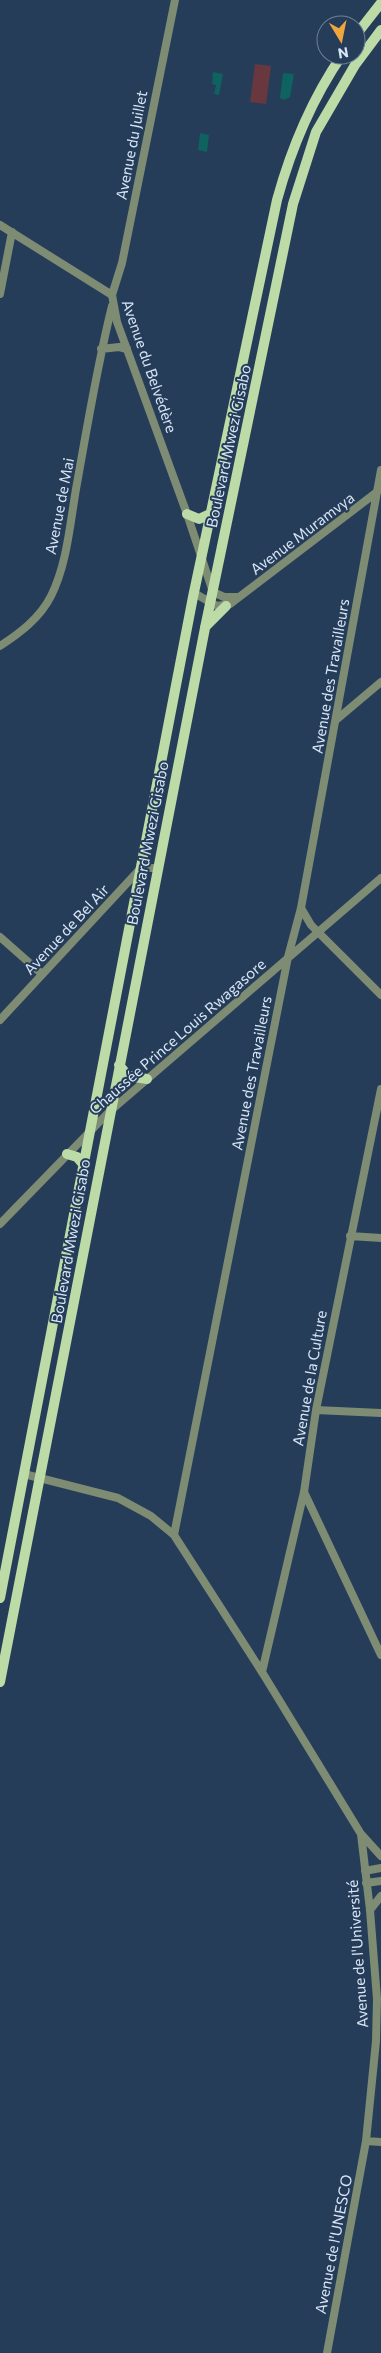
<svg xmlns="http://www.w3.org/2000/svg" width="381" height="2353" viewBox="0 0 381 2353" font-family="Commissioner,sans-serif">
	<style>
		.green { fill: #68383e }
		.water { fill: #0e6260 }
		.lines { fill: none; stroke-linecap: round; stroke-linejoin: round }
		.minor { stroke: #7d8c72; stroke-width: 8 }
		.major { stroke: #bcdba6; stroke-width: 10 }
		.labels { text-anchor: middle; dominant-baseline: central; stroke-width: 4; stroke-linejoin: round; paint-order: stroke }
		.street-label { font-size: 15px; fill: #d7e5f6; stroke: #263d59 }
	</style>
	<rect width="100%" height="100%" fill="#263d59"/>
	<path class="green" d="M 255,64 L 271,66 L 266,104 L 250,102 Z"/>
	<path class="water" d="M 213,72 L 223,74 L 219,95 L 214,94 L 216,85 L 212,84 Z
		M 283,73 L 294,74 L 290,97 L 284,100 L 280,98 Z
		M 200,133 L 209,135 L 207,152 L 198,150 Z"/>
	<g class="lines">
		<path class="minor" d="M 0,225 L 112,295 L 117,322 L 187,514 L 213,592 L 224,597 L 239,597
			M 0,294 L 12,232
			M 112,295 L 122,263 L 175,0
			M 101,349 L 119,347 L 127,349
			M 194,593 L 217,606 L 230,604 L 377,492
			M 0,646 C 20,633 40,618 51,596 C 67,564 70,524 76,489 C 87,428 97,366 112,306
			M 336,720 L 381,682
			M 301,908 L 311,925 L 381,995
			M 0,937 L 42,974
			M 0,1020 L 141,868 L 157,868
			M 0,1224 L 109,1112 L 381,878
			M 350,1236 L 381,1238
			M 316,1410 L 381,1413
			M 24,1474 L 118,1498 L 151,1516 L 174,1535 L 262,1672 L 361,1834 L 370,1910 L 377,1999 L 376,2041 L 366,2141 L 381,2142
			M 304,1492 L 381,1655
			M 174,1535 L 288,957 L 301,908 L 381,470
			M 262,1672 L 304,1492 L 316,1410 L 381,1089
			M 361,1834 L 381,1856
			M 365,1871 L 381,1868
			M 366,1883 L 381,1881
			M 370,1910 L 381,1896
			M 327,2353 L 366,2141"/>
		<path class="major" d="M 356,35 L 381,3
			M 187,514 L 199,519 L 212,513
			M 205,627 L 226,606
			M 119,1065 L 128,1076 L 147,1079
			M 67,1154 L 77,1157 L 83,1164
			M 0,1598 L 193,597 L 277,200 C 291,149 312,99 342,55
			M 0,1682 L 205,628 L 293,204 L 316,132 L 355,65 L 381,30"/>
	</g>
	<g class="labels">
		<g class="street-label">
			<text transform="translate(131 145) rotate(-79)">Avenue du Juillet</text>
			<text transform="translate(150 366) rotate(71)">Avenue du Belvédère</text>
			<text transform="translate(228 446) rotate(-78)">Boulevard Mwezi Gisabo</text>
			<text transform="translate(59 506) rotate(-79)">Avenue de Mai</text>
			<text transform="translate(302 533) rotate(-37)">Avenue Muramvya</text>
			<text transform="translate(330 676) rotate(-80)">Avenue des Travailleurs</text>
			<text transform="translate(147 843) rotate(-79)">Boulevard Mwezi Gisabo</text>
			<text transform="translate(66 929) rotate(-47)">Avenue de Bel Air</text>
			<text transform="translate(177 1036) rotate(-41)">Chaussée Prince Louis Rwagasore</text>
			<text transform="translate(251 1073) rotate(-79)">Avenue des Travailleurs</text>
			<text transform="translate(70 1241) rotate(-80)">Boulevard Mwezi Gisabo</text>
			<text transform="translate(309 1378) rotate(-80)">Avenue de la Culture</text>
			<text transform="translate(357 1954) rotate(-94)">Avenue de l'Université</text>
			<text transform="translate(333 2244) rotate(-79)">Avenue de l'UNESCO</text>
		</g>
	</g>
	<g transform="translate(341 40) rotate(170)"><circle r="24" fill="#263d59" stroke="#6d8098"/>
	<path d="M0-4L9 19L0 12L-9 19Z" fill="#efa73d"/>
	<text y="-8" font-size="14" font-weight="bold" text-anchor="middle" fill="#d7e5f6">N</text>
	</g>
</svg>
